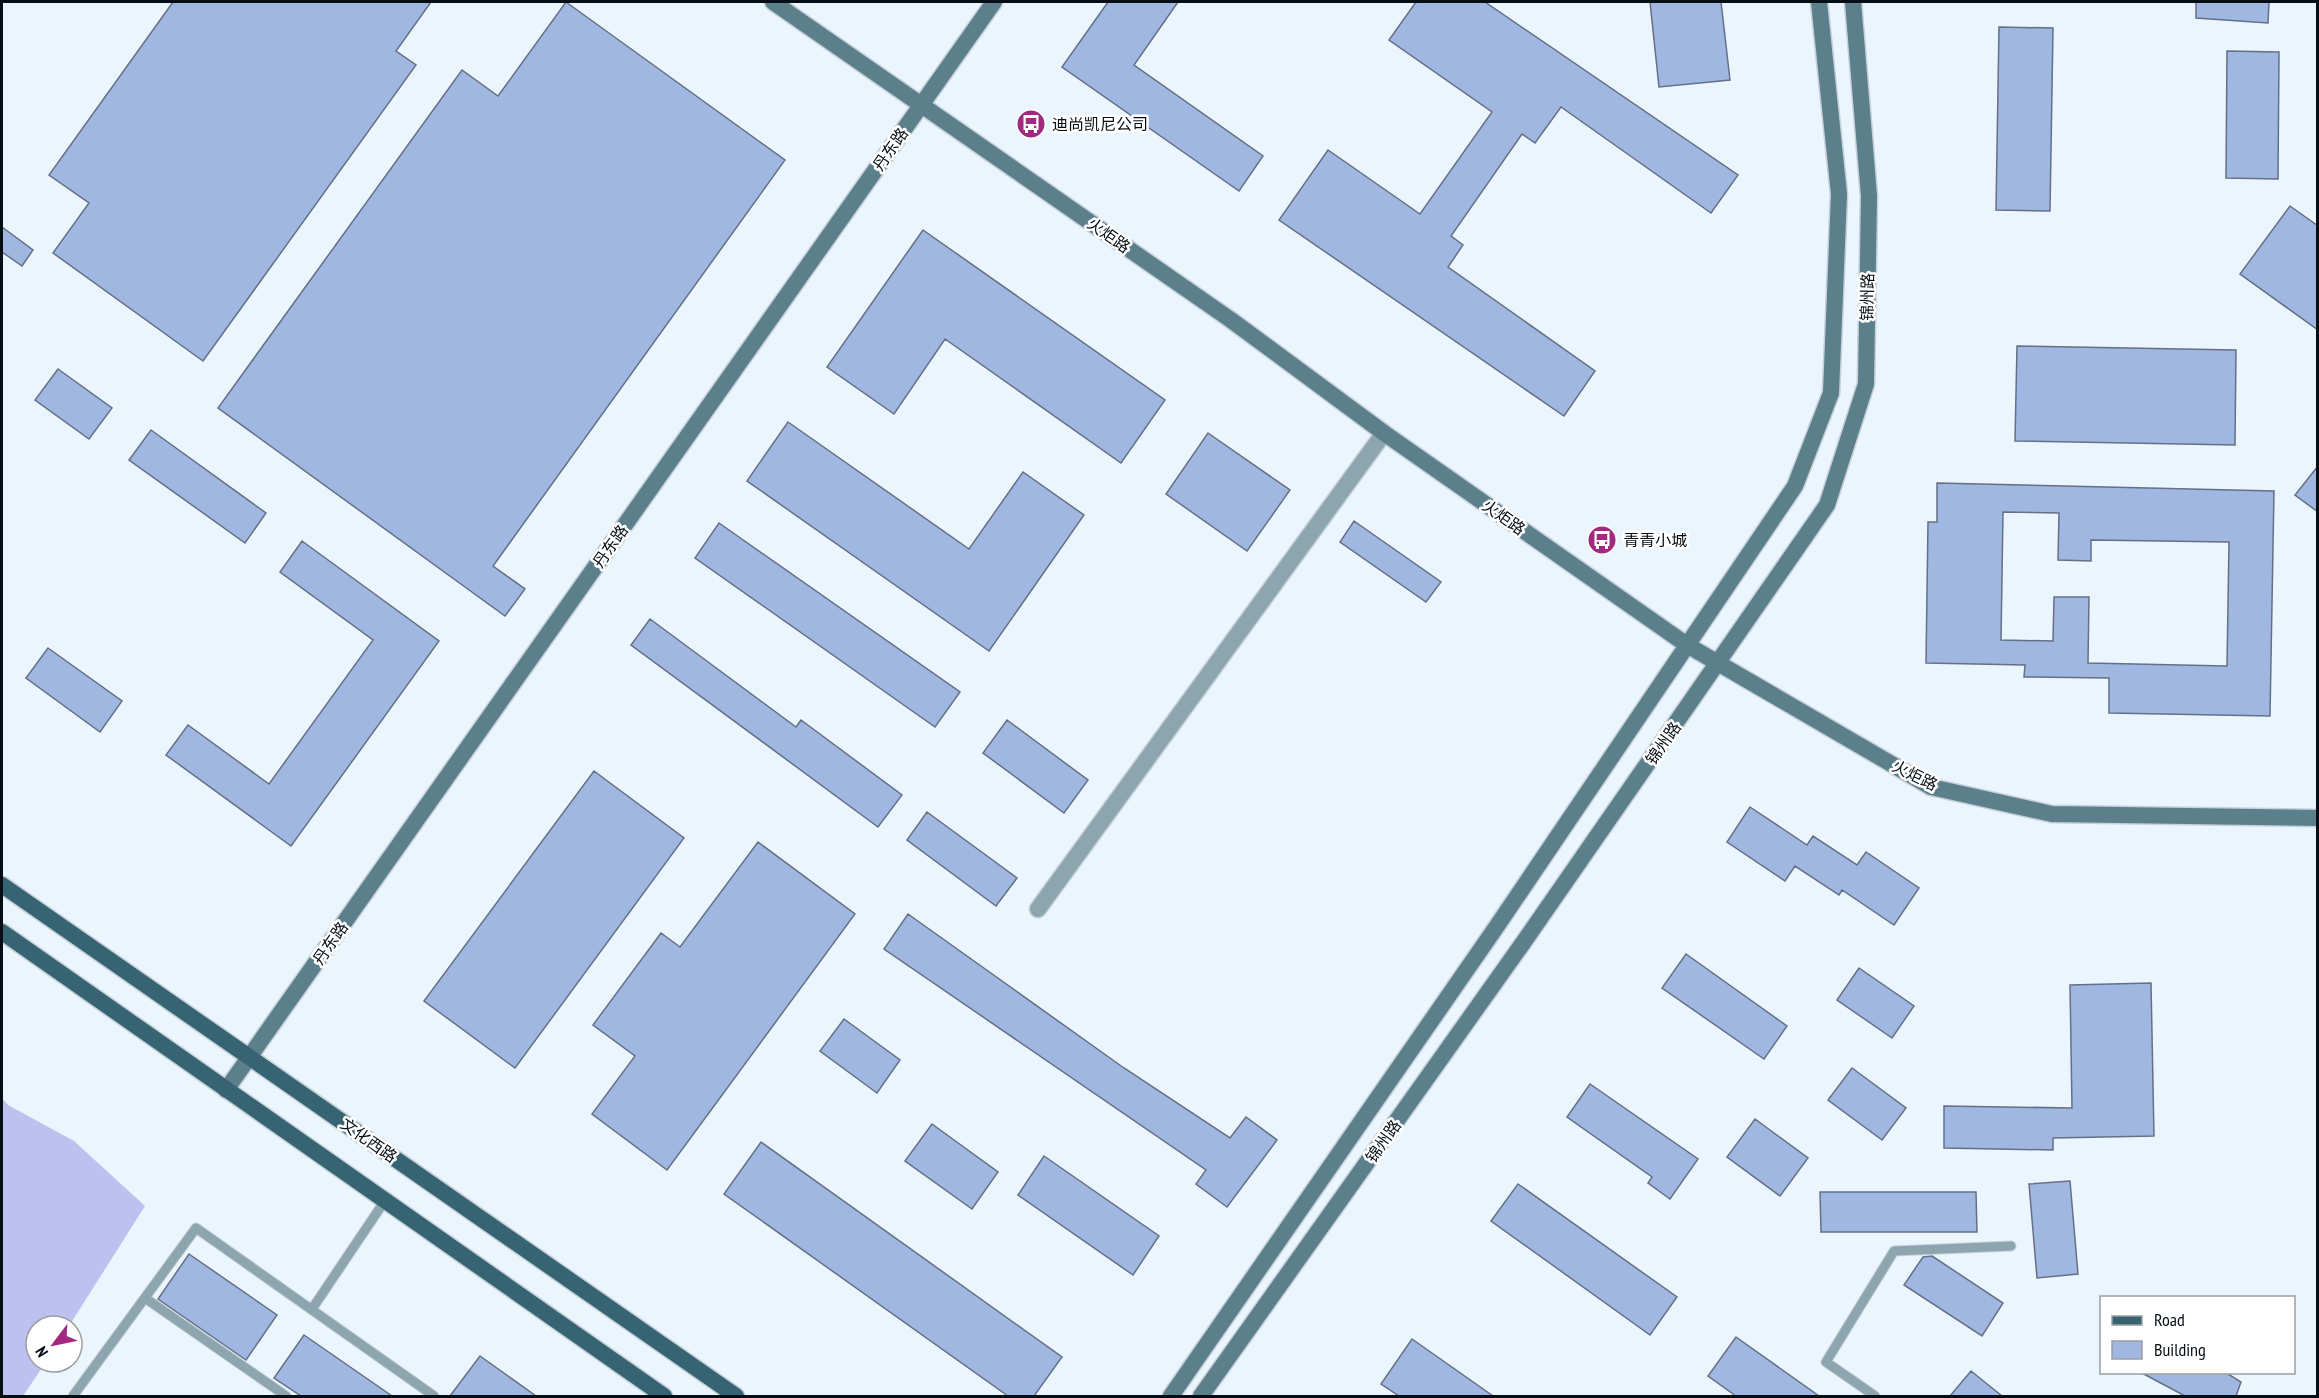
<svg xmlns="http://www.w3.org/2000/svg" width="2319" height="1398" viewBox="0 0 2319 1398" font-family="'PT Sans Narrow','Noto Sans SC',sans-serif">
	<style>
		.forest { fill: #bec1f0 }
		.building { fill: #a0b7e1; stroke: #637086; stroke-width: 1.5; fill-rule: evenodd }
		.lines { fill: none; stroke-linecap: round; stroke-linejoin: round }
		.service-casing { stroke: #c6d0d8; stroke-width: 11 }
		.minor-casing { stroke: #c6d0d8; stroke-width: 19 }
		.secondary-casing { stroke: #c6d0d8; stroke-width: 19 }
		.primary-casing { stroke: #c6d0d8; stroke-width: 19 }
		.service { stroke: #8da5ae; stroke-width: 9 }
		.minor { stroke: #8da5ae; stroke-width: 16 }
		.secondary { stroke: #5c7f8c; stroke-width: 16 }
		.primary { stroke: #376473; stroke-width: 16 }
		.labels { text-anchor: middle; dominant-baseline: central; stroke-width: 5; stroke-linejoin: round; paint-order: stroke }
		.poi-label { font-size: 16px; fill: #060e15; stroke: #fff; text-anchor: start }
		.street-label { font-size: 16px; fill: #060e15; stroke: #fff }
	</style>
	<rect width="100%" height="100%" fill="#ebf5fd"/>
	<path class="forest" d="M 2,1098 L 8,1105 L 74,1141 L 145,1206 L 69,1326 L 36,1326 L 36,1362 L 46,1362 L 23,1396 L 2,1396 Z"/>
	<path class="building" d="M 173,2 L 431,2 L 396,51 L 416,65 L 203,361 L 53,253 L 89,203 L 49,175 Z
		M 566,2 L 785,160 L 493,566 L 525,589 L 505,616 L 218,408 L 462,70 L 498,96 Z
		M 1108,2 L 1178,2 L 1134,65 L 1263,156 L 1239,191 L 1062,67 Z
		M 1416,2 L 1485,2 L 1738,175 L 1711,213 L 1561,107 L 1535,143 L 1522,134 L 1451,236 L 1463,245 L 1448,267 L 1595,371 L 1564,416 L 1279,220 L 1328,150 L 1420,214 L 1492,112 L 1389,40 Z
		M 1650,2 L 1721,2 L 1730,80 L 1659,87 Z
		M 2196,2 L 2269,2 L 2268,23 L 2196,18 Z
		M 1999,27 L 2053,28 L 2050,211 L 1996,210 Z
		M 2227,51 L 2279,52 L 2278,179 L 2226,178 Z
		M 2290,206 L 2318,226 L 2318,330 L 2240,274 Z
		M 2,227 L 33,250 L 22,266 L 2,252 Z
		M 923,230 L 1165,400 L 1121,463 L 945,339 L 894,414 L 827,367 Z
		M 2017,346 L 2236,350 L 2235,445 L 2015,441 Z
		M 58,369 L 112,408 L 89,439 L 35,400 Z
		M 788,422 L 969,549 L 1023,472 L 1084,515 L 989,651 L 747,481 Z
		M 151,430 L 266,513 L 245,543 L 129,460 Z
		M 1208,433 L 1290,490 L 1247,551 L 1166,494 Z
		M 2318,466 L 2318,512 L 2295,495 Z
		M 1937,483 L 2274,491 L 2270,716 L 2109,713 L 2109,678 L 2024,677 L 2025,665 L 1926,663 L 1928,522 L 1937,522 ZM 2003,512 L 2059,513 L 2058,560 L 2091,561 L 2091,540 L 2229,542 L 2227,666 L 2088,663 L 2089,597 L 2054,597 L 2053,641 L 2001,640 Z
		M 1354,521 L 1441,582 L 1426,602 L 1340,542 Z
		M 719,523 L 960,692 L 935,727 L 695,558 Z
		M 302,541 L 439,641 L 291,846 L 166,755 L 188,725 L 269,784 L 373,640 L 280,572 Z
		M 650,619 L 796,727 L 801,720 L 902,795 L 878,827 L 631,645 Z
		M 48,648 L 122,701 L 100,732 L 26,678 Z
		M 1007,720 L 1088,780 L 1064,813 L 983,753 Z
		M 594,771 L 684,838 L 515,1068 L 424,1001 Z
		M 1750,807 L 1807,845 L 1813,836 L 1857,865 L 1866,852 L 1919,888 L 1894,925 L 1842,890 L 1839,895 L 1795,866 L 1785,881 L 1727,842 Z
		M 927,812 L 1017,878 L 996,906 L 907,840 Z
		M 758,842 L 855,914 L 667,1170 L 592,1114 L 635,1056 L 593,1025 L 661,933 L 680,947 Z
		M 908,914 L 1124,1068 L 1230,1138 L 1246,1117 L 1277,1140 L 1227,1207 L 1196,1184 L 1206,1170 L 884,949 Z
		M 1686,954 L 1787,1026 L 1764,1059 L 1662,988 Z
		M 1859,968 L 1914,1006 L 1892,1038 L 1837,1000 Z
		M 2151,983 L 2154,1136 L 2053,1138 L 2053,1150 L 1944,1148 L 1944,1106 L 2072,1108 L 2070,985 Z
		M 844,1019 L 900,1060 L 877,1093 L 820,1051 Z
		M 1852,1068 L 1906,1108 L 1882,1140 L 1828,1100 Z
		M 1590,1084 L 1698,1159 L 1670,1199 L 1648,1183 L 1652,1177 L 1567,1117 Z
		M 1755,1119 L 1808,1158 L 1780,1196 L 1727,1157 Z
		M 932,1124 L 998,1172 L 972,1209 L 905,1161 Z
		M 761,1142 L 1062,1357 L 1034,1396 L 1008,1396 L 724,1194 Z
		M 1044,1156 L 1159,1236 L 1133,1275 L 1018,1195 Z
		M 2070,1181 L 2078,1274 L 2037,1278 L 2029,1184 Z
		M 1518,1184 L 1677,1297 L 1650,1335 L 1491,1221 Z
		M 1820,1192 L 1976,1192 L 1977,1232 L 1821,1232 Z
		M 189,1254 L 277,1315 L 246,1360 L 158,1299 Z
		M 1932,1256 L 2003,1303 L 1982,1336 L 1904,1285 L 1923,1257 Z
		M 304,1335 L 392,1396 L 301,1396 L 274,1378 Z
		M 1736,1337 L 1819,1396 L 1736,1396 L 1708,1376 Z
		M 1412,1339 L 1493,1396 L 1399,1396 L 1381,1384 Z
		M 480,1356 L 536,1396 L 450,1396 Z
		M 1971,1371 L 2002,1396 L 1950,1396 Z
		M 2140,1372 L 2225,1372 L 2241,1382 L 2236,1396 L 2185,1396 Z"/>
	<g class="lines">
		<g class="service-casing">
			<path id="service" d="M 145,1298 L 286,1396
				M 312,1309 L 384,1202
				M 73,1396 L 196,1228 L 434,1396
				M 1875,1396 L 1826,1362 L 1894,1251 L 2011,1246"/>
		</g>
		<g class="minor-casing">
			<path id="minor" d="M 1038,909 L 1384,433"/>
		</g>
		<g class="secondary-casing">
			<path id="secondary" d="M 773,2 L 1231,320 L 1384,433 L 1687,645 L 1931,787 L 2052,814 L 2318,818
				M 226,1090 L 994,2
				M 1171,1396 L 1497,926 L 1795,486 L 1831,393 L 1839,194 L 1819,2
				M 1201,1396 L 1523,943 L 1827,505 L 1866,384 L 1869,196 L 1853,2"/>
		</g>
		<g class="primary-casing">
			<path id="primary" d="M 2,885 L 736,1396
				M 2,932 L 664,1396"/>
		</g>
		<use href="#service" class="service"/>
		<use href="#minor" class="minor"/>
		<use href="#secondary" class="secondary"/>
		<use href="#primary" class="primary"/>
	</g>
	<defs>
		<g id="bus-disc" transform="scale(1.5)"><circle r="9.5" fill="#a22980" stroke="#fff"/><path d="M-5-6H5V4H4V6H2V4H-2V6H-4V4H-5ZM-3.5-4V0h7V-4ZM-3.5 1.2v1.5H-2V1.2ZM2 1.2v1.5H3.5V1.2Z" fill="#fff"/></g>
	</defs>
	<g fill-rule="evenodd">
		<use href="#bus-disc" x="1031" y="124"/>
		<use href="#bus-disc" x="1602" y="540"/>
	</g>
	<g class="labels">
		<g class="poi-label">
			<text x="1052" y="124">迪尚凯尼公司</text>
			<text x="1623" y="540">青青小城</text>
		</g>
		<g class="street-label">
			<text transform="translate(890 149) rotate(-55)">丹东路</text>
			<text transform="translate(1109 235) rotate(35)">火炬路</text>
			<text transform="translate(1867 297) rotate(-89)">锦州路</text>
			<text transform="translate(1504 517) rotate(35)">火炬路</text>
			<text transform="translate(610 546) rotate(-55)">丹东路</text>
			<text transform="translate(1663 743) rotate(-55)">锦州路</text>
			<text transform="translate(1915 775) rotate(26)">火炬路</text>
			<text transform="translate(330 943) rotate(-55)">丹东路</text>
			<text transform="translate(369 1140) rotate(35)">文化西路</text>
			<text transform="translate(1383 1141) rotate(-55)">锦州路</text>
		</g>
	</g>
	<rect width="2319" height="1398" fill="none" stroke="#060e15" stroke-width="6"/>
	<rect x="2100" y="1296" width="195" height="78" fill="#ffffff" stroke="#9b9fa1" stroke-width="1.5"/>
	<rect x="2112" y="1316" width="30" height="9" fill="#376473" stroke="#9b9fa1" stroke-width="1.5"/>
	<text x="2154" y="1326" font-size="18" fill="#060e15">Road</text>
	<rect x="2112" y="1341" width="30" height="18" fill="#a0b7e1" stroke="#9b9fa1" stroke-width="1.5"/>
	<text x="2154" y="1356" font-size="18" fill="#060e15">Building</text>
	<g transform="translate(54 1344) rotate(238)"><circle r="28" fill="#ffffff" stroke="#9b9fa1" stroke-width="1.5"/>
	<path d="M0-4.5L10 22L0 15L-10 22Z" fill="#a22980"/>
	<text y="-9" font-size="16" font-weight="bold" text-anchor="middle" fill="#060e15">N</text>
	</g>
</svg>
